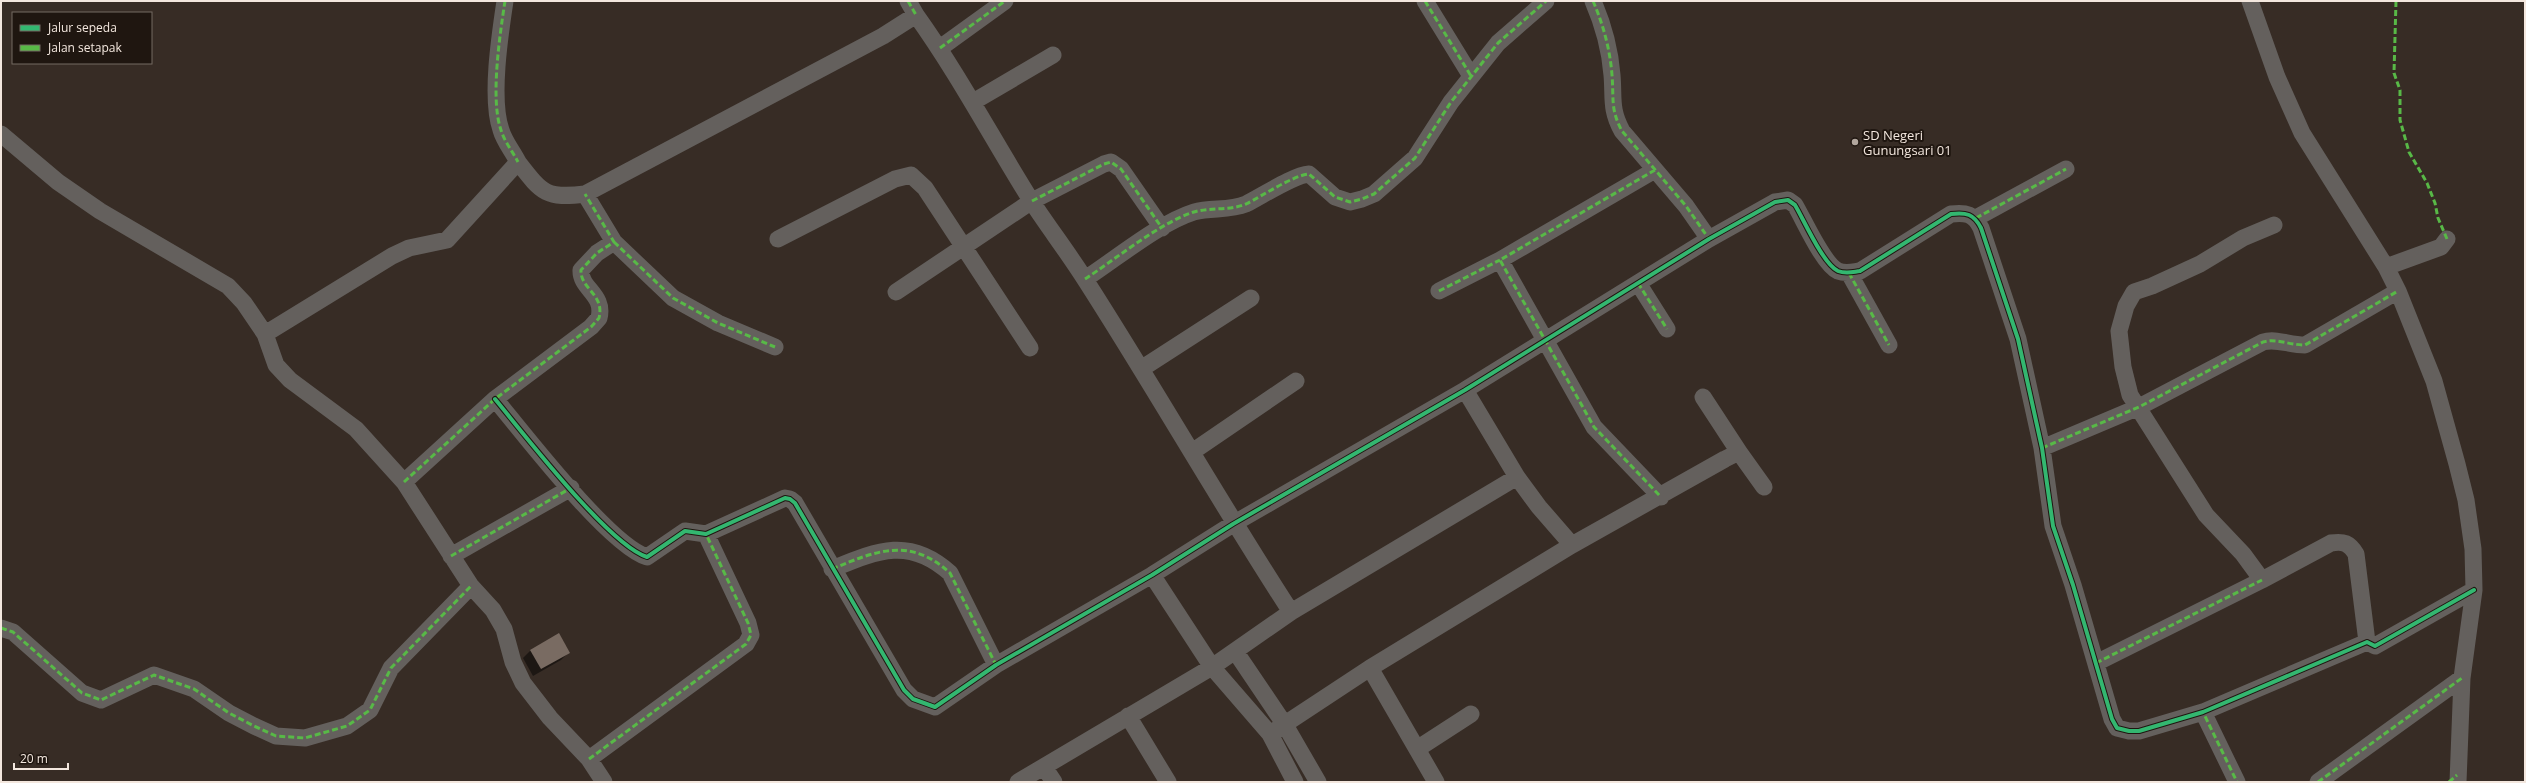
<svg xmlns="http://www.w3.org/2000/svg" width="2526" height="783" viewBox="0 0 2526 783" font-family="'Open Sans',sans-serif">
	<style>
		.shadow { fill: #0007 }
		.building { fill: #796b62 }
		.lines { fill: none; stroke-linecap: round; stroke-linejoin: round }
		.minor { stroke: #64605d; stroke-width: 17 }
		.quiet { stroke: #58b947; stroke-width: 3; stroke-dasharray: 6 3; stroke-linecap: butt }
		.cycleway-casing { stroke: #1f1610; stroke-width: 6 }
		.cycleway { stroke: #33b770; stroke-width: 4 }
		.poi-dot { fill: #b1a69d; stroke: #1f1610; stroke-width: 1.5 }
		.labels { text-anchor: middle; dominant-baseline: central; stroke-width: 4; stroke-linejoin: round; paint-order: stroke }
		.poi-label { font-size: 13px; fill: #f3e7de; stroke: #1f1610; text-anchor: start }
	</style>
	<rect width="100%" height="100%" fill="#372c25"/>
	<path class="shadow" d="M 531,650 L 569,652 L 561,660 L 533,676 L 523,658 Z"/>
	<path class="building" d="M 559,633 L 570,653 L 541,669 L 530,650 Z"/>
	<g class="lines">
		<path class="minor" d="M 505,1 C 500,34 490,99 501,130 C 504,141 513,152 518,162
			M 908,1 L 916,15
			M 1425,1 L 1471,76
			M 1593,1 C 1603,24 1610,49 1612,75 C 1614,98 1610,109 1622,131 L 1686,206 L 1709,239
			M 2250,1 L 2277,77 L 2302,133 L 2386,267 L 2398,291 L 2434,381 L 2457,464 L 2466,500 L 2473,549 L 2474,590 L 2462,678 L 2458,782
			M 940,48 L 1005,1
			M 973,102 L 1053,55
			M 1,134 L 58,182 L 100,211 L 228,286 L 244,303 L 265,334 L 276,365 L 290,380 L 356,429 L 404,482 L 471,586 L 493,610 L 504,629 L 513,662 L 523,683 L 550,718 L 589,759 L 604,782
			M 1655,170 L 1500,260 L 1594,427 L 1661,497
			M 1976,218 L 2066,169
			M 2274,225 L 2243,238 L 2200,264 L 2152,286 L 2134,292 L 2126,306 L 2119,331 L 2123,367 L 2130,395 L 2206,515 L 2243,554 L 2262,580 L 2331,543 C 2344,541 2349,543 2356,554 L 2367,642
			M 778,239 L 895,179 L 911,175 L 925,188 L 1030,348
			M 614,242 L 673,298 L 718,323 L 775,347
			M 2386,267 L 2441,247 L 2447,239
			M 1849,273 L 1889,345
			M 1085,279 C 1116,259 1159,223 1194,212 C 1211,207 1229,211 1246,204 C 1262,196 1294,175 1309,174 L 1335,197 L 1350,202 L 1362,199 L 1374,194 L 1415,158 L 1451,102 L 1498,43 L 1546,1
			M 1638,283 L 1667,329
			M 1439,291 L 1500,260
			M 896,292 L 1032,201 L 1104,164 L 1111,162 L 1121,169 L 1162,228
			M 265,334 L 392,256 L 409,248 L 447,240 L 518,162 C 542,193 546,199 585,194 L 883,36 L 916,15 C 959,75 993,140 1032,202 C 1049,228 1069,254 1086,281 C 1156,390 1220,503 1291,612
			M 1141,369 L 1251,298
			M 1465,390 L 1517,477 L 1539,507 L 1572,545
			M 1703,397 L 1739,452
			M 495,399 C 524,434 609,545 647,557 L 685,531 L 706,534 L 785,498 L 790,499 L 795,503 L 904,690 L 913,699 L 935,707 L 996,665 L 1152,575 L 1233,524 L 1465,390 L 1709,239 L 1775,202 L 1788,200 L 1795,205 C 1804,220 1823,264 1838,271 C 1846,274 1852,272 1860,271 L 1951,214 C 1966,212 1974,214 1981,228 L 2018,339 L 2042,448 L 2053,526 L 2073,585 L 2112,719 L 2117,728 L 2129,731 L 2139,731 L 2203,712 L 2367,642 L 2375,646 L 2474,590
			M 2042,448 L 2139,407 L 2263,342 C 2276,338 2289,345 2305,345 L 2398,291
			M 1192,452 L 1296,381
			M 404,482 L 495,399 L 591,327 L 599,318 C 605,294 580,289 581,270 L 597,253 L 614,242 L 585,194
			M 451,556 L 571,488
			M 832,569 C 876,551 909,536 950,573 L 996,665
			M 1152,575 L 1212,667 L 1270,734 L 1295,782
			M 1,628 L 13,632 L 82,693 L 101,700 L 154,675 L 194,689 L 229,713 L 254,726 L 276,736 L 305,738 L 347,726 L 370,710 L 391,668 L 471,586
			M 1235,651 L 1285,725 L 1318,782
			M 2096,663 L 2262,580
			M 1370,668 L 1436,782
			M 2203,712 L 2237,782
			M 1128,716 L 1168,782
			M 1270,734 L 1370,668 L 1572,545 L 1725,459 L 1739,452 L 1764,487
			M 1417,749 L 1471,714
			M 589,759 L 746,644 L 751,635 L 748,623 L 706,534
			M 1044,767 L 1054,782
			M 1018,782 L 1212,667 L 1291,612 L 1517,477
			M 2318,782 L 2462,678"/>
		<path class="quiet" d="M 505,1 C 500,34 490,99 501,130 C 504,141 513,152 518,162
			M 908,1 L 916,15
			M 1425,1 L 1471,76
			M 1593,1 C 1603,24 1610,49 1612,75 C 1614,98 1610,109 1622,131 L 1686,206 L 1709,239
			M 2396,1 L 2394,73 L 2400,90 L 2400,120 L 2409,152 L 2427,183 L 2435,203 L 2438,218 L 2447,239
			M 940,48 L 1005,1
			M 1655,170 L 1500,260 L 1594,427 L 1661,497
			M 1032,201 L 1104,164 L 1111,162 L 1121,169 L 1162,228
			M 1976,218 L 2066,169
			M 614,242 L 673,298 L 718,323 L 775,347
			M 1849,273 L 1889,345
			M 1085,279 C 1116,259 1159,223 1194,212 C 1211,207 1229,211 1246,204 C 1262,196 1294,175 1309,174 L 1335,197 L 1350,202 L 1362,199 L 1374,194 L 1415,158 L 1451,102 L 1498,43 L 1546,1
			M 1638,283 L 1667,329
			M 1439,291 L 1500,260
			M 2042,448 L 2139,407 L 2263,342 C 2276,338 2289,345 2305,345 L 2398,291
			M 404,482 L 495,399 L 591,327 L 599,318 C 605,294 580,289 581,270 L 597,253 L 614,242 L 585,194
			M 451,556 L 571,488
			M 832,569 C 876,551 909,536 950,573 L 996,665
			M 1,628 L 13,632 L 82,693 L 101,700 L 154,675 L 194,689 L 229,713 L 254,726 L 276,736 L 305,738 L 347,726 L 370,710 L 391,668 L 471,586
			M 2096,663 L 2262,580
			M 2199,713 L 2203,712 L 2237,782
			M 589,759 L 746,644 L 751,635 L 748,623 L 706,534 L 704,533
			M 2318,782 L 2462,678
			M 2449,782 L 2457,775"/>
		<g class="cycleway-casing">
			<path id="cycleway" d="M 495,399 C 524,434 609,545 647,557 L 685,531 L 706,534 L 785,498 L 790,499 L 795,503 L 904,690 L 913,699 L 935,707 L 996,665 L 1152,575 L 1233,524 L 1465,390 L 1709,239 L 1775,202 L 1788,200 L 1795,205 C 1804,220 1823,264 1838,271 C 1846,274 1852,272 1860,271 L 1951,214 C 1966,212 1974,214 1981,228 L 2018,339 L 2042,448 L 2053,526 L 2073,585 L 2112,719 L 2117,728 L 2129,731 L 2139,731 L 2203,712 L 2367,642 L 2375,646 L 2474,590"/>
		</g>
		<use href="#cycleway" class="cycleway"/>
	</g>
	<circle class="poi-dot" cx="1855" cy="142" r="4"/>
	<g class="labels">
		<g class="poi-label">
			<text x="1863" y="135">SD Negeri<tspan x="1863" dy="15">Gunungsari 01</tspan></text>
		</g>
	</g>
	<rect width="2526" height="783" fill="none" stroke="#f3e7de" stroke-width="4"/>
	<rect x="12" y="12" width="140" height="52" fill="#1f1610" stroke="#746a62"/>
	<rect x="20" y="25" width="20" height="6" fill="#33b770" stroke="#746a62"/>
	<text x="48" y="32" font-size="12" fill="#f3e7de">Jalur sepeda</text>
	<rect x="20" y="45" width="20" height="6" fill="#58b947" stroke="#746a62"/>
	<text x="48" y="52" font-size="12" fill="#f3e7de">Jalan setapak</text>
	<path d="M14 763v6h54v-6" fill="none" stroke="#f3e7de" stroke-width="2"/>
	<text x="20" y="763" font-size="12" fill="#f3e7de" stroke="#1f1610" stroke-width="3" paint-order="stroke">20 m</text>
</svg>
